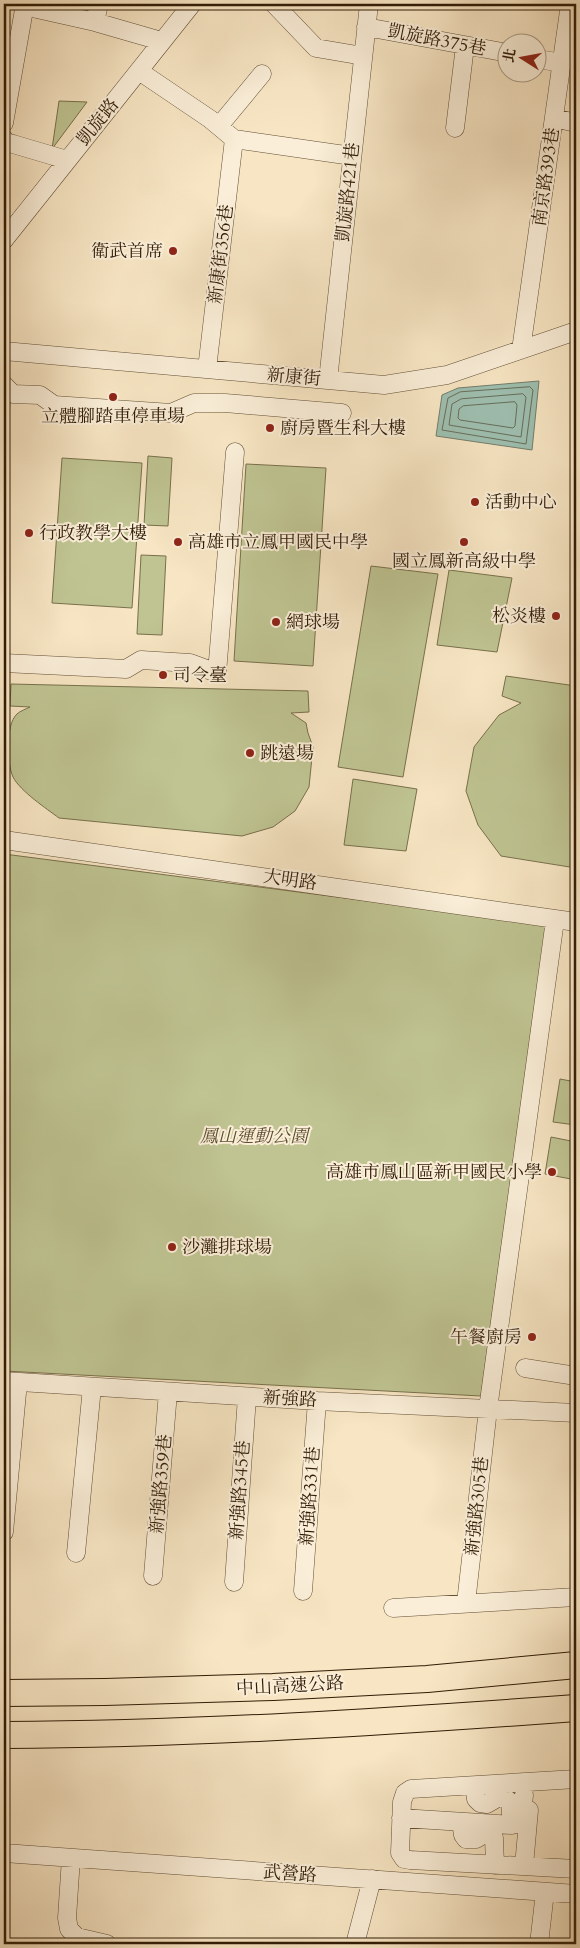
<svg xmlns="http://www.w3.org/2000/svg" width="580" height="1948" viewBox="0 0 580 1948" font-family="Cardo,'Noto Serif TC',serif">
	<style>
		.green { fill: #bfc492; stroke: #78704c }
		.water { fill: #9ebfb0; stroke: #727e6c }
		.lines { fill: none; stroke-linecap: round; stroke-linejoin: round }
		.shore { stroke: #686e5b; stroke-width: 1 }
		.minor-casing { stroke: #624e35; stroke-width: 19 }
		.highway-casing { stroke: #311c06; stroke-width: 28 }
		.minor { stroke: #faeed8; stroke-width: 18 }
		.highway { stroke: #f7e5c3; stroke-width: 26 }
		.poi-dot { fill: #8f2418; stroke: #faeed8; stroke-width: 2 }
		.labels { text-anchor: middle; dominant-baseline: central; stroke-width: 4; stroke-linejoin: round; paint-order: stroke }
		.street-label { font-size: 18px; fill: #311c06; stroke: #faeed8 }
		.poi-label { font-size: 18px; fill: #311c06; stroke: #faeed8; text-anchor: start }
		.park-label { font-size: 18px; font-style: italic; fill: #5c4e30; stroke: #faeed8 }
	</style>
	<rect width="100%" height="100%" fill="#f7e5c3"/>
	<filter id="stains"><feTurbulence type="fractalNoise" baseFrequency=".004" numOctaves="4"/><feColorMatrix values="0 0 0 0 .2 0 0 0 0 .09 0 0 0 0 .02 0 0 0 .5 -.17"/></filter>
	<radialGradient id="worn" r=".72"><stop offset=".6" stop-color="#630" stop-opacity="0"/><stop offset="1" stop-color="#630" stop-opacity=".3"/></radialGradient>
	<path class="green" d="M 59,101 L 87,102 L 52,149 Z
		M 4,400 L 10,401 L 4,486 Z
		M 148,456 L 172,458 L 168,526 L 144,525 Z
		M 62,458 L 142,463 L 132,608 L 52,603 Z
		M 246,464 L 326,468 L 313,666 L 234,661 Z
		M 141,555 L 166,556 L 162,635 L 137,634 Z
		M 371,566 L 438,574 L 403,777 L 338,767 Z
		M 449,570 L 512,578 L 497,652 L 437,645 Z
		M 506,676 L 576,686 L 576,868 L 501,856 L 478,825 L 466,791 L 474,747 L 499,715 L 521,703 L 502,696 Z
		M 11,684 L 308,691 L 309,712 L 291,713 L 306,723 L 308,733 L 313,747 L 309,787 L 295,811 L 273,827 L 242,836 L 59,818 C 47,809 20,791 13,777 C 7,764 5,725 17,714 C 20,711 26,709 30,707 L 10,706 Z
		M 353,779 L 417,789 L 406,851 L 344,845 Z
		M 4,854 L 546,924 L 481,1396 L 4,1371 Z
		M 560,1079 L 576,1082 L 576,1125 L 553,1122 Z
		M 551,1137 L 576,1142 L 576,1180 L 545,1174 Z"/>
	<path class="water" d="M 539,381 L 532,450 L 436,436 L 442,395 L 458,388 Z"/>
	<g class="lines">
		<path class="shore" d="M 530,387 L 533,390 L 526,444 L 442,430 L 448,398 L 460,392 Z
			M 523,394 L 526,397 L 521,437 L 449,425 L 452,404 L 461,399 Z
			M 515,402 L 517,405 L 515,426 L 513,428 L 460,420 L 458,418 L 459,409 L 463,406 Z"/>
		<g class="minor-casing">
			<path id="minor" d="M 29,4 L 37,9 L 95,22 L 161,41
				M 274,4 L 316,48 L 363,56
				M 95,22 L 99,4
				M 366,27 L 508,53
				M 538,59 L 562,63
				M 139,71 L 210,119 L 234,139 L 352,156
				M 554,118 L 576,123
				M 4,123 L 25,4
				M 219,126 L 262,74
				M 455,128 L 465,46
				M 4,139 L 5,142 L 13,144 L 67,160
				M 4,240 L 192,4
				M 521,350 L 570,4
				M 4,351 L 384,385 L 447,375 L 576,331
				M 207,369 L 234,139
				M 328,380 L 369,4
				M 4,385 L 13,394 L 40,395 L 54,405 L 171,413 L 194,403 L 225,403 L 342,413
				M 4,663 L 126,669 L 141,660 L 190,663 L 217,673 L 235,452
				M 4,840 L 576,922
				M 525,1368 L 576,1376
				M 4,1381 L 317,1401 L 576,1413
				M 4,1532 L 18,1382
				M 76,1553 L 92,1387
				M 153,1576 L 168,1392
				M 234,1582 L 247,1397
				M 303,1591 L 317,1401
				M 466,1603 L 488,1409 L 555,920
				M 393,1608 L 576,1597
				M 576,1779 L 411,1789 L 405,1793 L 402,1802 L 400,1853 L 404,1859 L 410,1860 L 576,1869
				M 474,1786 L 476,1799 L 480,1803 L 487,1804 L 499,1797 L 504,1797 L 510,1802 L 512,1825
				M 401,1818 L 512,1825 L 518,1823 L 522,1815 L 524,1795
				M 461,1822 L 463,1835 L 466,1839 L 476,1839 L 486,1833 L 494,1838 L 495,1865
				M 4,1853 L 576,1894
				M 71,1858 L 67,1918 L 69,1929 L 77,1937 L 107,1944
				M 524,1866 L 529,1810
				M 355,1944 L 372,1879
				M 539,1944 L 545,1892"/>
		</g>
		<g class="highway-casing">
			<path id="highway" d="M 4,1693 L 105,1692 L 273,1687 L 427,1679 L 576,1665
				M 4,1735 C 195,1734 386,1722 576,1708"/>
		</g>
		<use href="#minor" class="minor"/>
		<use href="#highway" class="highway"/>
	</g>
	<g class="poi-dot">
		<circle cx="173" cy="251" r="5"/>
		<circle cx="113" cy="397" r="5"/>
		<circle cx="270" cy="428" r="5"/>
		<circle cx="475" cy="502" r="5"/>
		<circle cx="29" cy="533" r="5"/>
		<circle cx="178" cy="542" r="5"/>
		<circle cx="464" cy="542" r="5"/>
		<circle cx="556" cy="616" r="5"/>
		<circle cx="276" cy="622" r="5"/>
		<circle cx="163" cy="675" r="5"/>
		<circle cx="250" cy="753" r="5"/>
		<circle cx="552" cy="1172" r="5"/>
		<circle cx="172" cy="1247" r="5"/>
		<circle cx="532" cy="1337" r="5"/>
	</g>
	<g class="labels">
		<g class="street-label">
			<text transform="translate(437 40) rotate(11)">凱旋路375巷</text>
			<text transform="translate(98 122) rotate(-51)">凱旋路</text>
			<text transform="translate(546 177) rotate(-82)">南京路393巷</text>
			<text transform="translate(348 192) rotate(-84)">凱旋路421巷</text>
			<text transform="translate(221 254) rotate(-83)">新康街356巷</text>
			<text transform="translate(294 377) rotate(5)">新康街</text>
			<text transform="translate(290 880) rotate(8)">大明路</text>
			<text transform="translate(290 1399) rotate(3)">新強路</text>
			<text transform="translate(161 1484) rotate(-85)">新強路359巷</text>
			<text transform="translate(240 1490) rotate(-86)">新強路345巷</text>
			<text transform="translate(310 1496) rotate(-86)">新強路331巷</text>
			<text transform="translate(477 1506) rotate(-84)">新強路305巷</text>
			<text transform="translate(290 1686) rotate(-3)">中山高速公路</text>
			<text transform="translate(290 1874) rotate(4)">武營路</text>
		</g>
		<g class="poi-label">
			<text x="163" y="251" text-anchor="end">衛武首席</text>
			<text x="113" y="416" text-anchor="middle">立體腳踏車停車場</text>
			<text x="280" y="428">廚房暨生科大樓</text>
			<text x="485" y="502">活動中心</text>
			<text x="39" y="533">行政教學大樓</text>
			<text x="188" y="542">高雄市立鳳甲國民中學</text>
			<text x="464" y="561" text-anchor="middle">國立鳳新高級中學</text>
			<text x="546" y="616" text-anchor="end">松炎樓</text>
			<text x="286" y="622">網球場</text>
			<text x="173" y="675">司令臺</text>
			<text x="260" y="753">跳遠場</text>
			<text x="542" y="1172" text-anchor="end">高雄市鳳山區新甲國民小學</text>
			<text x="182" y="1247">沙灘排球場</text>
			<text x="522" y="1337" text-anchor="end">午餐廚房</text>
		</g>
		<g class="park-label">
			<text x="254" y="1136">鳳山運動公園</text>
		</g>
	</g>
	<rect width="580" height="1948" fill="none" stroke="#f7e5c3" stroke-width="20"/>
	<rect x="5" y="5" width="570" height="1938" fill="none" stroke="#311c06" stroke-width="2.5"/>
	<rect x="10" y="10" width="560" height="1928" fill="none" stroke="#311c06"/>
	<g transform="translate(522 58) rotate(281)"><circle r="24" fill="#faeed8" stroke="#aa9a84"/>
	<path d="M0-4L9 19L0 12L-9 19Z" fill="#8f2418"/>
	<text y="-8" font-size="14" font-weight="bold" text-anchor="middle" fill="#311c06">北</text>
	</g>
	<rect width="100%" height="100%" filter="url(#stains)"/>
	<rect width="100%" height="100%" fill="url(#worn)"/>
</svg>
